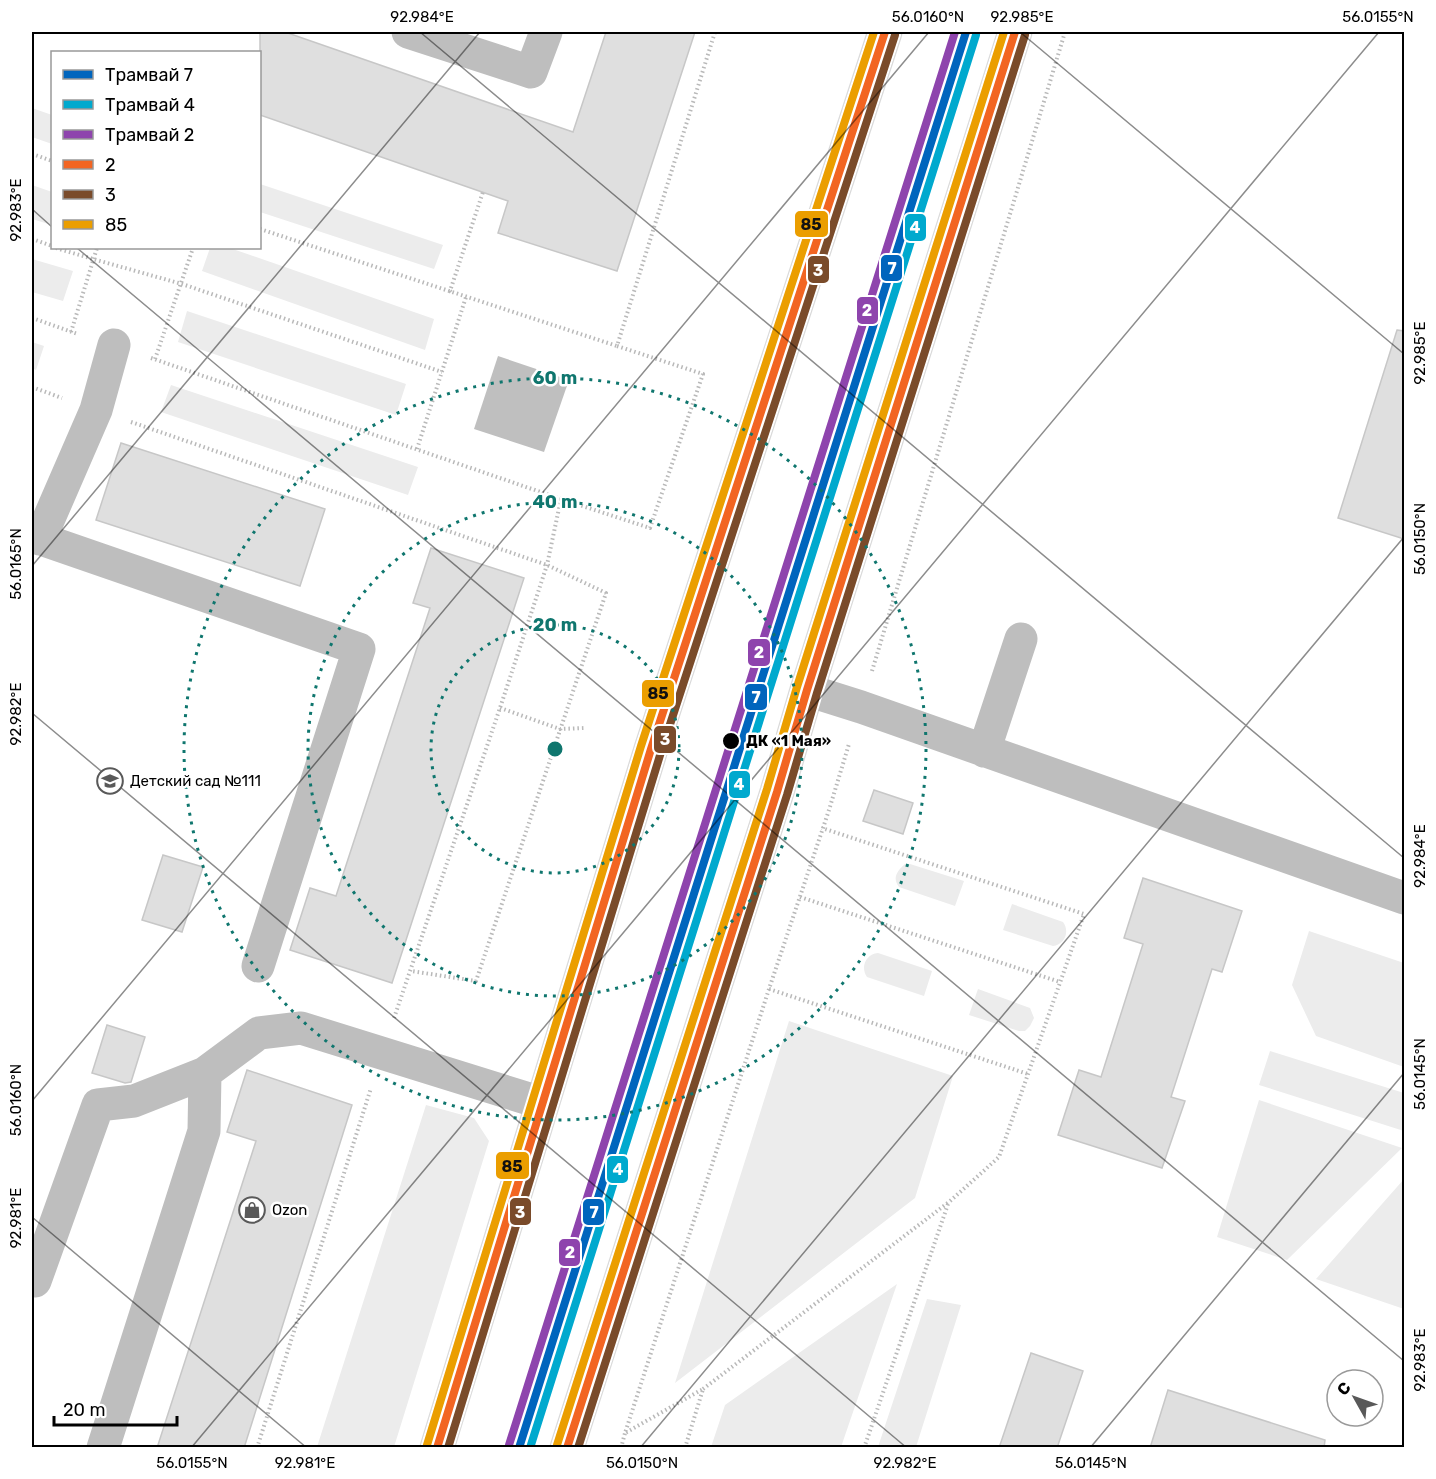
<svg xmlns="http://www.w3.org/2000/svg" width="1436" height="1479" viewBox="0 0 1436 1479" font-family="Rubik,sans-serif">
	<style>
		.green { fill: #ececec }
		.water { fill: #bfbfbf }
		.building { fill: #dfdfdf; stroke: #c7c7c7; stroke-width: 1.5 }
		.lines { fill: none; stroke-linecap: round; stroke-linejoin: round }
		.highway-casing { stroke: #dbdbdb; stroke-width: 35 }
		.path { stroke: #b9b9b9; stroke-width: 4; stroke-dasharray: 1.5 3; stroke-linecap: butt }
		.minor { stroke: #bebebe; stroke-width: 33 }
		.highway { stroke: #bebebe; stroke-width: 33 }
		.bus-1-casing { stroke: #fff; stroke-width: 12 }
		.bus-2-casing { stroke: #fff; stroke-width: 12 }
		.bus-3-casing { stroke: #fff; stroke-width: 12 }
		.bus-1 { stroke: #f26522; stroke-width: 8 }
		.bus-2 { stroke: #7a4b2a; stroke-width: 8 }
		.bus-3 { stroke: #eb9e00; stroke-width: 8 }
		.tram-1-casing { stroke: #fff; stroke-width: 12 }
		.tram-2-casing { stroke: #fff; stroke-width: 12 }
		.tram-3-casing { stroke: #fff; stroke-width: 12 }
		.tram-1 { stroke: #0065bd; stroke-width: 8 }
		.tram-2 { stroke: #00a9ce; stroke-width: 8 }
		.tram-3 { stroke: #8e44ad; stroke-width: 8 }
		.ticks { fill: none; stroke: #000; stroke-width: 1.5; stroke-opacity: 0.45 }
		.ring { fill: none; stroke: #0f766e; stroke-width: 3; stroke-dasharray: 3 6 }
		.stop-dot { fill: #000; stroke: #fff; stroke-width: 2 }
		.labels { text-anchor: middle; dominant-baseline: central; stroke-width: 5; stroke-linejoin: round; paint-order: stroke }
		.stop-label { font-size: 15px; font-weight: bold; fill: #000; stroke: #fff; text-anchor: start }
		.poi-label { font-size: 15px; fill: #000; stroke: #fff; text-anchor: start }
		.centre { fill: #0f766e; stroke: #fff; stroke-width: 3 }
		.ring-label { font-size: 18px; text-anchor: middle; font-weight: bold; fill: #0f766e; stroke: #fff; stroke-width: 5; stroke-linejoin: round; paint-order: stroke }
		.line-badge { stroke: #fff; stroke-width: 2 }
		.badge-label { font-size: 16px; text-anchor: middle; font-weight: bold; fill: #fff }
		.pale-badge-label { font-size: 16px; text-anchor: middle; font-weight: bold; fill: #111 }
		.neatline { fill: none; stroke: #000; stroke-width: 2 }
		.ticks-label { font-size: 15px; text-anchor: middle; fill: #000 }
	</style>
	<rect width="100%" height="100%" fill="#fff"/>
	<path class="green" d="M 32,108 L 52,115 L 52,144 L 32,137 Z
		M 260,184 L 443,245 L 434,269 L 260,212 Z
		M 32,185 L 52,192 L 52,225 L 32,219 Z
		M 210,248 L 230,248 L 434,319 L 425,350 L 202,271 Z
		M 32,259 L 73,271 L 63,301 L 32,292 Z
		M 187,311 L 406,384 L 396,415 L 178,342 Z
		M 32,342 L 44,346 L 36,370 L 32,368 Z
		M 171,385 L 418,467 L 408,495 L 161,412 Z
		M 905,864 L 910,864 L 964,881 L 955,906 L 899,887 C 892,878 897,871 905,864 Z
		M 1012,904 L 1063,922 C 1070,931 1065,945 1053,946 L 1003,930 Z
		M 1309,931 L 1404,963 L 1404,1067 L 1316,1036 L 1292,985 Z
		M 878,953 L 932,971 L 924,996 L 867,977 C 860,967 866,954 878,953 Z
		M 978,989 L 1030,1008 L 1034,1018 L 1030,1026 L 1025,1031 L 1019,1031 L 969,1015 Z
		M 789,1021 L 953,1076 L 915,1198 L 675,1383 Z
		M 1270,1051 L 1404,1093 L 1404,1131 L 1259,1085 Z
		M 1259,1100 L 1402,1148 L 1287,1260 L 1217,1237 Z
		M 426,1105 L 474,1118 L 489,1141 L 394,1447 L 317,1447 Z
		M 1404,1179 L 1404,1309 L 1316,1279 Z
		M 897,1284 L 841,1447 L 711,1447 L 725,1405 Z
		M 927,1299 L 961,1305 L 916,1447 L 878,1447 Z"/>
	<path class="water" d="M 498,356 L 569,380 L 544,452 L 474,429 Z"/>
	<path class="building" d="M 260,32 L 285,32 L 573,132 L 606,32 L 695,32 L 617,271 L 498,233 L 508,201 L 260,115 Z
		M 1397,330 L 1404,331 L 1404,539 L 1338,518 Z
		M 121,443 L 325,509 L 300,586 L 96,520 Z
		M 431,548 L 524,578 L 392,983 L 290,950 L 310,888 L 336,896 L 430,608 L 413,603 Z
		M 874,790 L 913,803 L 903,834 L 863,821 Z
		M 163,855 L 203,867 L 182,932 L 142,920 Z
		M 1143,878 L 1242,911 L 1222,972 L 1212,969 L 1171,1097 L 1185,1101 L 1162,1168 L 1058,1135 L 1079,1070 L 1101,1077 L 1143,944 L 1124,938 Z
		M 107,1025 L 145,1037 L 131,1082 L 125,1083 L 92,1073 Z
		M 247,1070 L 352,1105 L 244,1448 L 157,1448 L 256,1141 L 227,1132 Z
		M 1031,1353 L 1083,1371 L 1057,1448 L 999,1448 Z
		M 1168,1390 L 1325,1440 L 1324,1448 L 1150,1448 Z"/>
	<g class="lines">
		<g class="highway-casing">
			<path id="highway" d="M 437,1448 L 651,749 L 885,32
				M 567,1448 L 777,792 L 807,690 L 1015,32"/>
		</g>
		<path class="path" d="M 32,154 L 52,161
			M 260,229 L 617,346
			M 32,239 L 52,246
			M 56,248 L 93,259 L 182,284 L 442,372
			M 451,292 L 450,291 L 483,192
			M 32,318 L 78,334
			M 71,332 L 97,248
			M 151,358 L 561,499
			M 155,359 L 193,248
			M 32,387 L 62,398
			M 131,422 L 547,565 L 606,593 L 476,981 L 411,971
			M 417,449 L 466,297
			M 872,671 L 1065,32
			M 500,708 L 560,729 L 585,728
			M 800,897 L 1060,982
			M 769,989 L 1028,1074
			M 394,1018 L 500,708 L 547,565 L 561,499 L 650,528 L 703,374 L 617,346 L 715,32
			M 703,1389 L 949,1202 L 999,1157 L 1084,914 L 822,828
			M 257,1448 L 371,1088
			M 621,1448 L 625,1433
			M 685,1448 L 703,1389 L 625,1433 L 769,989 L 829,810 L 849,744
			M 864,1448 L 948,1204"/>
		<path class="minor" d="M 408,32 L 531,72 L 546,32
			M 32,536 L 359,649 L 258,966
			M 40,539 L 96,410 L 114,345
			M 807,690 L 861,707 L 1404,898
			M 984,751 L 1021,639
			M 35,1281 L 98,1105 L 134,1101 L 205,1073
			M 103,1448 L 204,1131 L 205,1073 L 259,1033 L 301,1028 L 542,1103"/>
		<use href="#highway" class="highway"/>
		<g class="bus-1-casing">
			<path id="bus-1" d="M 437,1448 L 651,749 L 885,32
				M 567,1448 L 777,792 L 807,690 L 1015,32"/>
		</g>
		<g class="bus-2-casing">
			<path id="bus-2" d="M 448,1448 L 661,752 L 895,35
				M 578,1448 L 787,795 L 817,693 L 1025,35"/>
		</g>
		<g class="bus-3-casing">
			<path id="bus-3" d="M 427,1445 L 641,746 L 874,32
				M 557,1445 L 767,789 L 797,687 L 1004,32"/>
		</g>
		<use href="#bus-1" class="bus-1"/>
		<use href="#bus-2" class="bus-2"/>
		<use href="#bus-3" class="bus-3"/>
		<g class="tram-1-casing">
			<path id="tram-1" d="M 519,1448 L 966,32"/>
		</g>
		<g class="tram-2-casing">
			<path id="tram-2" d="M 530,1448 L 976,35"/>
		</g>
		<g class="tram-3-casing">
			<path id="tram-3" d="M 509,1445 L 955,32"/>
		</g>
		<use href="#tram-1" class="tram-1"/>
		<use href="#tram-2" class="tram-2"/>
		<use href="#tram-3" class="tram-3"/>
	</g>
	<path class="ticks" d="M 420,32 L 1404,858M 1020,32 L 1404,354M 32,209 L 52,227M 77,248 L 1404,1361M 32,566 L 480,32M 32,713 L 907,1448M 32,1101 L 929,32M 32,1217 L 307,1448M 191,1448 L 1379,32M 640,1448 L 1404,537M 1090,1448 L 1404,1073"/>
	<g class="ring">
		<circle cx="555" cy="749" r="124"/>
		<circle cx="555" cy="749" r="247"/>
		<circle cx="555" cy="749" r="371"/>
	</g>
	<defs>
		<g id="school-ring" transform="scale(1.35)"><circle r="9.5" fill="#fff" stroke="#595959" stroke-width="1.5"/><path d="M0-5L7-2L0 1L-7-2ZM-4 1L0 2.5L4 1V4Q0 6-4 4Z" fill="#595959"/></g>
		<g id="shop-ring" transform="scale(1.35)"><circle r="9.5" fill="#fff" stroke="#595959" stroke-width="1.5"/><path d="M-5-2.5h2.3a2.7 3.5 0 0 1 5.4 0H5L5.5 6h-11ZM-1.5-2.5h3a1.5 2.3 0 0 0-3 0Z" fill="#595959"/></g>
	</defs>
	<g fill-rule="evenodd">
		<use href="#school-ring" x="110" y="781"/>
		<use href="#shop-ring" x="252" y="1210"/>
	</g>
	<circle class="stop-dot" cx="731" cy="741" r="9"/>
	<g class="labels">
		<g class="stop-label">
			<text x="746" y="741">ДК «1 Мая»</text>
		</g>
		<g class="poi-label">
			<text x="130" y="781">Детский сад №111</text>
			<text x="272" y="1210">Ozon</text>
		</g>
	</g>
	<circle cx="555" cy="749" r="9" class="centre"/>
	<g class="ring-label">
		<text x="555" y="384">60 m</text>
		<text x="555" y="508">40 m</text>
		<text x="555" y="631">20 m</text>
	</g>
	<g class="line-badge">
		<rect x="794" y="210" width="35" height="28" rx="6" fill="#eb9e00"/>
		<rect x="904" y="213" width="23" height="29" rx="6" fill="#00a9ce"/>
		<rect x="880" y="254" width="23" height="28" rx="6" fill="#0065bd"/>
		<rect x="807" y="255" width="23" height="29" rx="6" fill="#7a4b2a"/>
		<rect x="856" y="296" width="23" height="29" rx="6" fill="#8e44ad"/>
		<rect x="747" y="638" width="24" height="29" rx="6" fill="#8e44ad"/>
		<rect x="641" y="679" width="34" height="29" rx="6" fill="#eb9e00"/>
		<rect x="744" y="683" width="24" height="28" rx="6" fill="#0065bd"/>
		<rect x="653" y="725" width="24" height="29" rx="6" fill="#7a4b2a"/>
		<rect x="728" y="770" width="23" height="29" rx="6" fill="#00a9ce"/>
		<rect x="495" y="1151" width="35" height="29" rx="6" fill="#eb9e00"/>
		<rect x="606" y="1155" width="23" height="29" rx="6" fill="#00a9ce"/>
		<rect x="509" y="1197" width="23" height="29" rx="6" fill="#7a4b2a"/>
		<rect x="582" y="1198" width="23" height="28" rx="6" fill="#0065bd"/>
		<rect x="558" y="1238" width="23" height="29" rx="6" fill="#8e44ad"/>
	</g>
	<g class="badge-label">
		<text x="915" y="233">4</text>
		<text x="892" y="274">7</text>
		<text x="818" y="276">3</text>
		<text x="867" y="316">2</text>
		<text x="759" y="658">2</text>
		<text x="756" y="703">7</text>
		<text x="665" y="745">3</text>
		<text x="739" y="790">4</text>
		<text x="618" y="1175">4</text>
		<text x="520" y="1218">3</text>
		<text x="594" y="1218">7</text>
		<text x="570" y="1258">2</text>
	</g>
	<g class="pale-badge-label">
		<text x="811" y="230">85</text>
		<text x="658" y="699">85</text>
		<text x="512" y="1172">85</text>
	</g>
	<rect width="1436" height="1479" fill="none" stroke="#ffffff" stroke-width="66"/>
	<rect x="51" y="51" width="210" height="198" fill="#ffffff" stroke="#999999" stroke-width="1.5"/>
	<rect x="63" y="70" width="30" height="9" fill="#0065bd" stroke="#999999" stroke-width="1.5"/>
	<text x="105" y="81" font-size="18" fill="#000000">Трамвай 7</text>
	<rect x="63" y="100" width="30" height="9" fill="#00a9ce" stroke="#999999" stroke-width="1.5"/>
	<text x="105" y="111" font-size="18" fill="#000000">Трамвай 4</text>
	<rect x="63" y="130" width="30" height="9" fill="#8e44ad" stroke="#999999" stroke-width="1.5"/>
	<text x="105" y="141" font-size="18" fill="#000000">Трамвай 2</text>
	<rect x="63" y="160" width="30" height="9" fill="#f26522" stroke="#999999" stroke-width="1.5"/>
	<text x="105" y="171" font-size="18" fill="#000000">2</text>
	<rect x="63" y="190" width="30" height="9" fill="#7a4b2a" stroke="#999999" stroke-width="1.5"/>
	<text x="105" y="201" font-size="18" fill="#000000">3</text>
	<rect x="63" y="220" width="30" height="9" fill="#eb9e00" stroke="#999999" stroke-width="1.5"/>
	<text x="105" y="231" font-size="18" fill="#000000">85</text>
	<g transform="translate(1355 1398) rotate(310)"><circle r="28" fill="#ffffff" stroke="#999999" stroke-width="1.5"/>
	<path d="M0-4.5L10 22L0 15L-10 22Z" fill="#595959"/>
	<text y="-9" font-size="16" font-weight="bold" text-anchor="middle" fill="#000000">С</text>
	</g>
	<path d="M54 1416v9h123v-9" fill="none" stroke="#000000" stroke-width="3"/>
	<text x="63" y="1416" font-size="18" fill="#000000" stroke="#ffffff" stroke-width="4.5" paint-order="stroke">20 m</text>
	<rect x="33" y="33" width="1370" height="1413" class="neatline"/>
	<g class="ticks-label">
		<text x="422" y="22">92.984°E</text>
		<text x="928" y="22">56.0160°N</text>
		<text x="1022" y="22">92.985°E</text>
		<text x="1378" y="22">56.0155°N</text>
		<text transform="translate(16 210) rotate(-90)" y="5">92.983°E</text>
		<text transform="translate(1420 353) rotate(-90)" y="5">92.985°E</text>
		<text transform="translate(1420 539) rotate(-90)" y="5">56.0150°N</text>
		<text transform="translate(16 564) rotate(-90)" y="5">56.0165°N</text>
		<text transform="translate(16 714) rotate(-90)" y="5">92.982°E</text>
		<text transform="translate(1420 856) rotate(-90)" y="5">92.984°E</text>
		<text transform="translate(1420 1074) rotate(-90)" y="5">56.0145°N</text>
		<text transform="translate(16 1100) rotate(-90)" y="5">56.0160°N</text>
		<text transform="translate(16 1218) rotate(-90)" y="5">92.981°E</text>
		<text transform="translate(1420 1360) rotate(-90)" y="5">92.983°E</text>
		<text x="192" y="1468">56.0155°N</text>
		<text x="305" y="1468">92.981°E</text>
		<text x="642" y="1468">56.0150°N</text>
		<text x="905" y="1468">92.982°E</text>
		<text x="1091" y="1468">56.0145°N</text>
	</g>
</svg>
